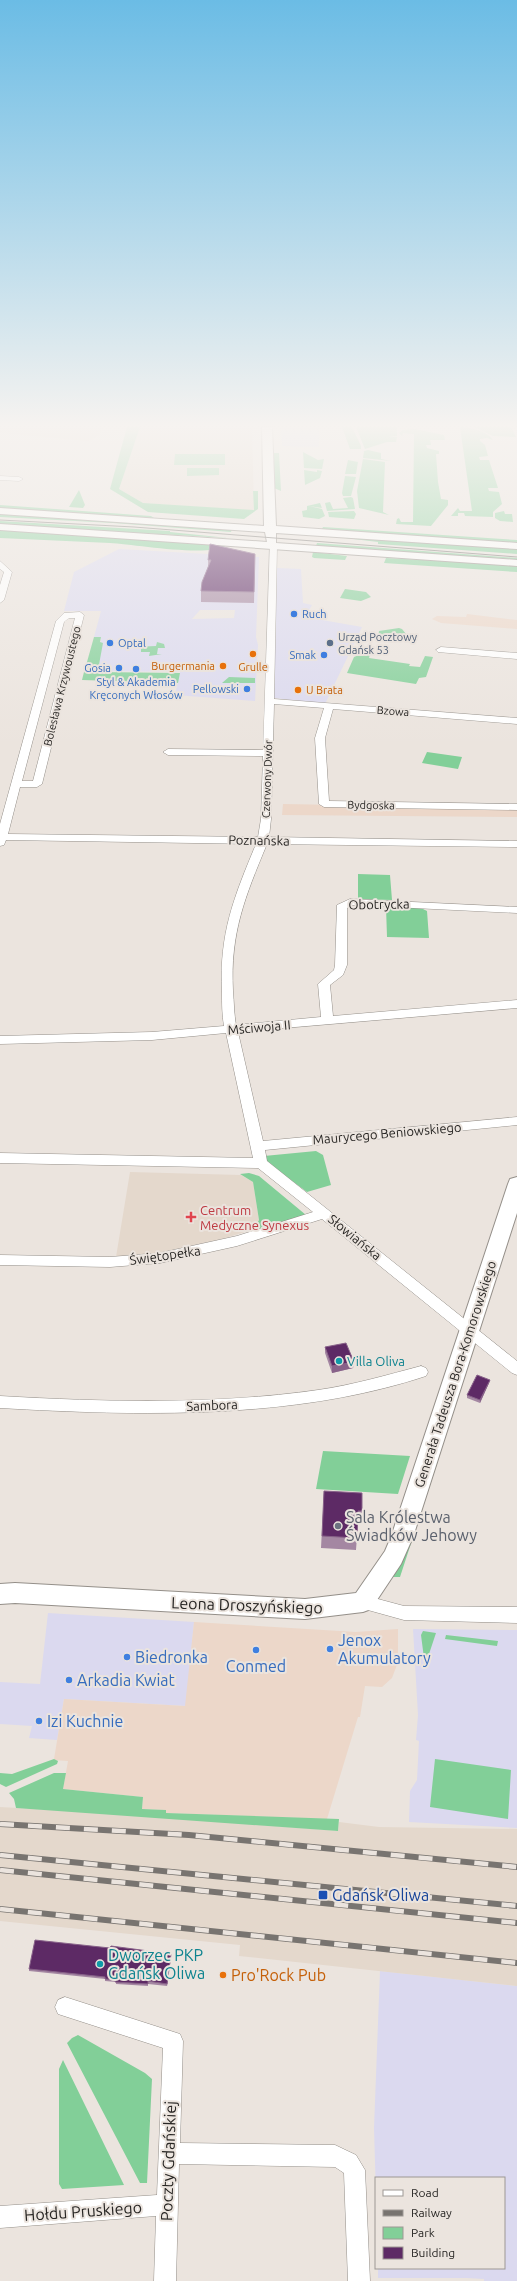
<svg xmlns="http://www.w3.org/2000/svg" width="517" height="2281" viewBox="0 0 517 2281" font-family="Ubuntu,sans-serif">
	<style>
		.commercial { fill: #dbd9ef; fill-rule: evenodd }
		.industrial { fill: #ecd7c9 }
		.built { fill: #e4d8cc }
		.green { fill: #82cf98 }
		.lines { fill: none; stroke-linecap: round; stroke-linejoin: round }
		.street-casing { stroke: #948f89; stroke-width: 1 }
		.secondary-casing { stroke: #948f89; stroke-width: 2 }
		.street { fill: #fff; fill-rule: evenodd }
		.secondary { fill: #fff; fill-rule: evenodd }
		.tram { stroke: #787470; stroke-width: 1 }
		.rail-casing { stroke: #787470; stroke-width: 6 }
		.rail { stroke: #ebe4de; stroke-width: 4.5; stroke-dasharray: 14; stroke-linecap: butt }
		.wall { fill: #a487a2 }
		.shaded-wall { fill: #886289 }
		.building { fill: #5d2a65; stroke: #886289 }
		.shop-dot { fill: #3f7fe0; stroke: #ebe4de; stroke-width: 1.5 }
		.service-dot { fill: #5c6f8a; stroke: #ebe4de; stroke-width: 1.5 }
		.food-dot { fill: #e8710a; stroke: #ebe4de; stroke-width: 1.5 }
		.health-dot { fill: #e0444e; stroke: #ebe4de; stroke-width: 1.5 }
		.culture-dot { fill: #0f9aa8; stroke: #ebe4de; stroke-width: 1.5 }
		.worship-dot { fill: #6b7280; stroke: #ebe4de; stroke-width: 1.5 }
		.transit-dot { fill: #1a4fb4; stroke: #ebe4de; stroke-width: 1.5 }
		.labels { text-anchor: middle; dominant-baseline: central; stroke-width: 4; stroke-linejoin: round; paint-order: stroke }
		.far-shop-label { font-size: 11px; fill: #366cbe; stroke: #ebe4de; text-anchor: end }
		.far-service-label { font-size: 11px; fill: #4e5e75; stroke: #ebe4de; text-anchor: start }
		.far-food-label { font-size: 11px; fill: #c56008; stroke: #ebe4de; text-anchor: end }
		.far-street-label { font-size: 11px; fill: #282624; stroke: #ebe4de }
		.street-label { font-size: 13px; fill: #282624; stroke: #ebe4de }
		.health-label { font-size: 13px; fill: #be3a42; stroke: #ebe4de; text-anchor: start }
		.culture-label { font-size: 13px; fill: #0d838f; stroke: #ebe4de; text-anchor: start }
		.near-worship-label { font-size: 16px; fill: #5b616d; stroke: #ebe4de; text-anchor: start }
		.near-street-label { font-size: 16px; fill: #282624; stroke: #ebe4de }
		.near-shop-label { font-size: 16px; fill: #366cbe; stroke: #ebe4de; text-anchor: start }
		.near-transit-label { font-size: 16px; fill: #164399; stroke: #ebe4de; text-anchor: start }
		.near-culture-label { font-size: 16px; fill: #0d838f; stroke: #ebe4de; text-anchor: start }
		.near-food-label { font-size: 16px; fill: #c56008; stroke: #ebe4de; text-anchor: start }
	</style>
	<rect width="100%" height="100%" fill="#ebe4de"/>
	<path class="commercial" d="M 281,427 L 319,427 L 319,447 L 282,446 Z
		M 119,549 L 259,557 L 256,637 L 258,645 L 255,701 L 175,695 L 180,672 L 98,671 L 101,637 L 94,637 L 101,611 L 64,611 L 74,572 ZM 200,610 L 235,610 L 234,618 L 192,619 Z
		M 277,568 L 301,569 L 303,603 L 312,605 L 305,617 L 362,627 L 325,704 L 274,698 Z
		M 48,1613 L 194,1622 L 186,1706 L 64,1699 L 57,1740 L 29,1738 L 32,1726 L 0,1724 L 0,1682 L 40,1684 Z
		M 413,1629 L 517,1630 L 517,1828 L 409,1822 L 410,1791 L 417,1780 L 419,1741 L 416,1740 L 418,1715 Z
		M 380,1971 L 517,1986 L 517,2281 L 484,2281 L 484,2279 L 467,2278 L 378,2278 L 378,2268 L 504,2268 L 504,2178 L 376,2178 L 376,2196 L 374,2128 Z"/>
	<path class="industrial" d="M 467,614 L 517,620 L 517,629 L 441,623 L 432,619 L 437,616 L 466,617 Z
		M 283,804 L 517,808 L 517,817 L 282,815 Z
		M 194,1622 L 356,1632 L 398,1629 L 398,1662 L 392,1678 L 382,1687 L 365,1686 L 360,1717 L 358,1717 L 327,1819 L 166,1813 L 166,1810 L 142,1809 L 143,1797 L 63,1789 L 68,1761 L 54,1760 L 54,1759 L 64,1699 L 185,1706 Z"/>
	<path class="built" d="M 0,427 L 102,427 L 100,435 L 88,441 L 0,433 Z
		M 140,427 L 252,427 L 254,511 L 143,503 L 119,489 Z
		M 130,1172 L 241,1175 L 253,1182 L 259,1220 L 251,1230 L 222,1239 L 153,1254 L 116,1257 Z
		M 0,1807 L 141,1815 L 338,1831 L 339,1822 L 379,1827 L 517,1829 L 517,1986 L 239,1956 L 240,1945 L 0,1921 Z"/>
	<path class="green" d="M 127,427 L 140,427 L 119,489 L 143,503 L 254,510 L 253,491 L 258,491 L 258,509 L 244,519 L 148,512 L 110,489 Z
		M 342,427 L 352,427 L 361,446 L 361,449 L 350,449 Z
		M 356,427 L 397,427 L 397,436 L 388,436 L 397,437 L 396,442 L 387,442 L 365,449 Z
		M 460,427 C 471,427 487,431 493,440 L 487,438 L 480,439 L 480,441 L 485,445 L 488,456 L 479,457 L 480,460 L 489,460 L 498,488 L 488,488 L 489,491 L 499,492 L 502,504 L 493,512 L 493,517 L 465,516 L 464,513 L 458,513 L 458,516 L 451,516 L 458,508 L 460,511 L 472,511 Z
		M 474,427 L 511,427 L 516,437 L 493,436 Z
		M 415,429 L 444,435 L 445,440 L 430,440 L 431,445 L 426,445 L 427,448 L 439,451 L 439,454 L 436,454 L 438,482 L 441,499 L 448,500 L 448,505 L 431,526 L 396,524 L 397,519 L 399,518 L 401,522 L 413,522 L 414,434 L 403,433 L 402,436 L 399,433 L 403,430 Z
		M 368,450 L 381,453 L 381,459 L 391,461 L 363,458 L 364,451 Z
		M 303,452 L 318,460 L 324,459 L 322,469 L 304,468 Z
		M 273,453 L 279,453 L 281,491 L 274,488 Z
		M 175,454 L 225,454 L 225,465 L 174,465 Z
		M 363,459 L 385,462 L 383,512 L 389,515 L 359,508 L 357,491 Z
		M 348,460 L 358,462 L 356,474 L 345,474 Z
		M 187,468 L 219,468 L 219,475 L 187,476 Z
		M 304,470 L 317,472 L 317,470 L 322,471 L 320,478 L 305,485 Z
		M 345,476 L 356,477 L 351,496 L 343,496 L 342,493 Z
		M 79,490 L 85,505 L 83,508 L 69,507 Z
		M 351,497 L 353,498 L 355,509 L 327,511 L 325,503 L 330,502 L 333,509 L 348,508 L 343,498 Z
		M 320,503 L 322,508 L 309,506 L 322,509 L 325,516 L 319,519 L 303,517 L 302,511 L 307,510 L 307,506 Z
		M 0,505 L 151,516 L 154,518 L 0,509 Z
		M 354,511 L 356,514 L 354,519 L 329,517 L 328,512 Z
		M 504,511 L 505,514 L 512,514 L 513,522 L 500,521 L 495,518 L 495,513 Z
		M 0,513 L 232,529 L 231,532 L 113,523 L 0,517 Z
		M 0,521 L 170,531 L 170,532 L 228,538 L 0,525 Z
		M 323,527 L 517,540 L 517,544 L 322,529 Z
		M 0,529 L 227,545 C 210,558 133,544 110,543 C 73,541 37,540 0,538 Z
		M 320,535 L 517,549 L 517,554 L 378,544 L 378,542 Z
		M 317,543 L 517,558 L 517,560 L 316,546 Z
		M 313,552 L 347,556 L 345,560 L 314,558 L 312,557 Z
		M 386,558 L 517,565 L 517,572 L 384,563 Z
		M 345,589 L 366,592 L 371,597 L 361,601 L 340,598 Z
		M 399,628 L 402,629 L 411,640 L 378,639 L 379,631 Z
		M 94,637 L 101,637 L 100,642 L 103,643 L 98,670 L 85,669 Z
		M 157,642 L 164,644 L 165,648 L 158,648 L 157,654 L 162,654 L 149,656 L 150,652 L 141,652 L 141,647 L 134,647 L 156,646 Z
		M 364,653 L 370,654 L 369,658 L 410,664 L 409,666 L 420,667 L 425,656 L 433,657 L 426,677 L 419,678 L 416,684 L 347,673 L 354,657 Z
		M 84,672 L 98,672 L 180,673 L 178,683 L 82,680 Z
		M 229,677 L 255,678 L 255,683 L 222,683 Z
		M 427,752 L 462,757 L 458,769 L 422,763 Z
		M 358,874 L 390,875 L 392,900 L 358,899 Z
		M 386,907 L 421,908 L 427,911 L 429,938 L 387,937 Z
		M 316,1151 L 323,1155 L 331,1185 L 307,1192 L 265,1161 L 264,1156 Z
		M 249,1173 L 259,1176 L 306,1215 L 252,1232 L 259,1220 L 253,1182 L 240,1174 Z
		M 323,1451 L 410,1456 L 398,1494 L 316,1489 Z
		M 435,1460 L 438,1461 L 400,1577 L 390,1577 Z
		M 423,1631 L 436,1633 L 425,1666 L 421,1635 Z
		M 446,1635 L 498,1641 L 497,1646 L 445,1639 Z
		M 54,1759 L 58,1761 L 57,1764 L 6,1787 L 0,1784 L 0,1773 L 12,1774 Z
		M 435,1759 L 511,1770 L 508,1819 L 430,1807 Z
		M 54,1773 L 66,1773 L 63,1789 L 143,1797 L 142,1809 L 166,1810 L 166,1813 L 339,1819 L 338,1831 L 16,1808 L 14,1799 L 9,1793 Z
		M 78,2035 L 145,2073 L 152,2079 L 147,2183 L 140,2183 L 67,2043 L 72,2038 Z
		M 63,2060 L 124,2185 L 62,2189 L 59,2184 L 59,2069 Z"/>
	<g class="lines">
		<g class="street-casing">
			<path id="street" d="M 0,476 L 19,477 L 23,479 L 19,481 L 0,480 Z
				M 270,544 L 277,546 L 274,699 L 517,718 L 517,724 L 333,709 L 325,738 L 329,801 L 517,804 L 517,810 L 324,807 L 319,804 L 315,738 L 324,708 L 274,704 L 271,819 L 269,837 L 517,841 L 517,847 L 267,844 C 245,897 230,933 233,991 C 234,1002 234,1014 236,1025 L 321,1017 L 318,984 L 334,970 L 335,965 L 337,905 L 350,899 L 517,907 L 517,913 L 352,905 L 347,908 L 347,965 L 343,975 L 330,985 L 333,1016 L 517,1000 L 517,1008 L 238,1032 L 263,1141 L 517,1117 L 517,1125 L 265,1150 L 267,1161 L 517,1361 L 517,1375 L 512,1373 L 322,1219 L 237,1246 L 160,1263 L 110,1267 L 0,1265 L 0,1255 L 110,1257 L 160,1253 L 237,1236 L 313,1212 L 258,1168 L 0,1163 L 0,1153 L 253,1158 L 226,1033 L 152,1040 L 0,1044 L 0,1036 L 152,1032 L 224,1026 C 222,1015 222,1003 222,992 C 219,933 234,897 256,844 L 6,840 L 4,845 L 0,846 L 0,824 L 56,621 L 64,613 L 80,612 L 84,615 L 42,784 L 37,787 L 20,787 L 8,834 L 258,837 L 261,819 L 263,756 L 168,755 L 163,752 L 168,749 L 263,750 ZM 69,618 L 75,618 L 33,781 L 22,781 L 64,622 Z
				M 0,561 L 12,572 L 4,600 L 0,603 L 0,585 L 4,572 L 0,569 Z
				M 441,647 L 517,653 L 517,659 L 438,652 L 436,650 Z
				M 421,1366 L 426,1368 L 428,1372 L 426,1376 C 293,1420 139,1416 0,1408 L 0,1396 C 105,1402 213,1405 318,1390 C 353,1385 387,1375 421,1366 Z
				M 363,1595 L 404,1606 L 517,1607 L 517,1623 L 404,1620 L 357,1607 L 355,1602 L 357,1597 Z
				M 65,1997 L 180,2034 L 183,2041 L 180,2143 L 335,2145 L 356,2155 L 365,2170 L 370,2281 L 348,2281 L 344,2173 L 335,2167 L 179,2164 L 176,2281 L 154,2281 L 156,2216 L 0,2228 L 0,2206 L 157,2195 L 163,2048 L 58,2014 L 55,2007 L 58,2000 Z"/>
		</g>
		<g class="secondary-casing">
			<path id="secondary" d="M 262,427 L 272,427 L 276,526 L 517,543 L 517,549 L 276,533 L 276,543 L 517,560 L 517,566 L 0,530 L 0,524 L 267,542 L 265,532 L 0,514 L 0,508 L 264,526 Z
				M 517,1177 L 517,1213 L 413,1537 L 401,1564 L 371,1609 L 363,1612 L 305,1619 L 15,1603 L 0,1604 L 0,1584 L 15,1583 L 305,1599 L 356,1593 L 385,1551 L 391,1537 L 508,1184 L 510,1179 Z"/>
		</g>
		<use href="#street" class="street"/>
		<use href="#secondary" class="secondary"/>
		<path class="tram" d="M 0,520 L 134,527 L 517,557"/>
		<g class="rail-casing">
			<path id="rail" d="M 0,1824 L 189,1835 L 517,1867
				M 0,1855 L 517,1906
				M 0,1870 L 517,1923
				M 0,1909 L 517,1963"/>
		</g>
		<use href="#rail" class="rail"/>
	</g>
	<path class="wall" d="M 255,554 L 254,603 L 201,602 L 201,591 L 208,567 L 208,560 Z
		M 325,1347 L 354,1362 L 353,1368 L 332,1373 L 325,1353 Z
		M 490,1380 L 489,1383 L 480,1403 L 467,1398 L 467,1395 Z
		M 324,1491 L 362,1511 L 361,1523 L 358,1523 L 356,1550 L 321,1548 Z
		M 171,1957 L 167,1986 L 148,1984 L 148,1986 L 116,1984 L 116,1982 L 105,1981 L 105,1979 L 29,1971 L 29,1969 Z"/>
	<path class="shaded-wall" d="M 354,1362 L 353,1368 L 332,1373 L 332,1366 Z
		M 490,1380 L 489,1383 L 480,1403 L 480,1400 Z
		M 171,1954 L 171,1957 L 167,1986 L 167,1984 Z"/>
	<path class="building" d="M 210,544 L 255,554 L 254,592 L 201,591 L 202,582 L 211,560 L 208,560 Z
		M 346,1343 L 354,1362 L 332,1366 L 325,1347 Z
		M 477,1375 L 490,1380 L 480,1400 L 467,1395 Z
		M 324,1491 L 362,1493 L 362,1511 L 358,1511 L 357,1538 L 322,1536 Z
		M 35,1940 L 110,1948 L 111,1946 L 171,1954 L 167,1984 L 148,1981 L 148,1984 L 115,1982 L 116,1980 L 105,1979 L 105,1977 L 29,1969 Z"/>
	<linearGradient id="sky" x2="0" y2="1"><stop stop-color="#6bbce5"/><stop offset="0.57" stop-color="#f6f3f0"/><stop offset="1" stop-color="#f6f3f0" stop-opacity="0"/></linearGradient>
	<rect width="517" height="746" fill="url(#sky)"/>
	<g class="shop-dot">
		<circle cx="294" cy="614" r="4"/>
		<circle cx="110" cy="643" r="4"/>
		<circle cx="324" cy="655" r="4"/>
		<circle cx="119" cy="668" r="4"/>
		<circle cx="136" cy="669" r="4"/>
		<circle cx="247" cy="689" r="4"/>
		<circle cx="330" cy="1649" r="4"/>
		<circle cx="256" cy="1650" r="4"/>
		<circle cx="127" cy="1657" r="4"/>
		<circle cx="69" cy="1680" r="4"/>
		<circle cx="39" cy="1721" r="4"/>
	</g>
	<circle class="service-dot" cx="330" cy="643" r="4"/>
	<g class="food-dot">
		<circle cx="253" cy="654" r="4"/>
		<circle cx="223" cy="666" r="4"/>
		<circle cx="298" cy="690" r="4"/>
		<circle cx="223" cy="1975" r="4"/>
	</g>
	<path class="health-dot" d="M189 1211h4v4h4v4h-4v4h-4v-4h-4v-4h4z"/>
	<g class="culture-dot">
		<circle cx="339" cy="1361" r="4"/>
		<circle cx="100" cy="1964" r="4"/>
	</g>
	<circle class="worship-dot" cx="338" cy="1526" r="4"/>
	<rect class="transit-dot" x="318" y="1890" width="10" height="10" rx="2"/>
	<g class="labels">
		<g class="far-shop-label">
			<text x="302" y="614" text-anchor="start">Ruch</text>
			<text x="118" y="643" text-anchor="start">Optal</text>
			<text x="316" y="655">Smak</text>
			<text x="111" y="668">Gosia</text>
			<text x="136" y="682" text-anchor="middle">Styl &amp; Akademia<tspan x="136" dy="13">Kręconych Włosów</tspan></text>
			<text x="239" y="689">Pellowski</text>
		</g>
		<g class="far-service-label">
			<text x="338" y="637">Urząd Pocztowy<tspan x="338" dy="13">Gdańsk 53</tspan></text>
		</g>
		<g class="far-food-label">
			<text x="215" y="666">Burgermania</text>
			<text x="253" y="667" text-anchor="middle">Grulle</text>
			<text x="306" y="690" text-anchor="start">U Brata</text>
		</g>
		<g class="far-street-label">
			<text transform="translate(62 686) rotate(-76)">Bolesława Krzywoustego</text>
			<text transform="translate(393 711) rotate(4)">Bzowa</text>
			<text transform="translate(267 779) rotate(-88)">Czerwony Dwór</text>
			<text transform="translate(371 805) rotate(1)">Bydgoska</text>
		</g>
		<g class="street-label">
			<text transform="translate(259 840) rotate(1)">Poznańska</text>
			<text transform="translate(379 904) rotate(-1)">Obotrycka</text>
			<text transform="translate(259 1027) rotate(-5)">Mściwoja II</text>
			<text transform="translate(387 1133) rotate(-5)">Maurycego Beniowskiego</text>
			<text transform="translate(355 1237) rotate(39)">Słowiańska</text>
			<text transform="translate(165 1255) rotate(-8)">Świętopełka</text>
			<text transform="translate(455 1374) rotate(-72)">Generała Tadeusza Bora-Komorowskiego</text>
			<text transform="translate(212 1405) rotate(-2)">Sambora</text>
		</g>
		<g class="health-label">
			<text x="200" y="1210">Centrum<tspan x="200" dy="15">Medyczne Synexus</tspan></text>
		</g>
		<g class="culture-label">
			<text x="347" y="1361">Villa Oliva</text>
		</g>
		<g class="near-worship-label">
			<text x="346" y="1517">Sala Królestwa<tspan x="346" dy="18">Świadków Jehowy</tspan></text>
		</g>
		<g class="near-street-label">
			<text transform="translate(247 1605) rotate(2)">Leona Droszyńskiego</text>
			<text transform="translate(168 2161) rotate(-88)">Poczty Gdańskiej</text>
			<text transform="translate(83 2211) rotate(-4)">Hołdu Pruskiego</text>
		</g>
		<g class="near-shop-label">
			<text x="338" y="1640">Jenox<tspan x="338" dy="18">Akumulatory</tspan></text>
			<text x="135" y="1657">Biedronka</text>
			<text x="256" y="1666" text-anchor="middle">Conmed</text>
			<text x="77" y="1680">Arkadia Kwiat</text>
			<text x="47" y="1721">Izi Kuchnie</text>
		</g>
		<g class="near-transit-label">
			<text x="332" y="1895">Gdańsk Oliwa</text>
		</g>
		<g class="near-culture-label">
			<text x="108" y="1955">Dworzec PKP<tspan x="108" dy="18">Gdańsk Oliwa</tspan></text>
		</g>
		<g class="near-food-label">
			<text x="231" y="1975">Pro'Rock Pub</text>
		</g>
	</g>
	<rect x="375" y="2177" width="130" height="92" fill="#ebe4de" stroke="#9d9894"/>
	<rect x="383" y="2190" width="20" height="6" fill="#ffffff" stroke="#9d9894"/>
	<text x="411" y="2197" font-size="12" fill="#282624">Road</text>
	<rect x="383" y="2210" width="20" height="6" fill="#787470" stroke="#9d9894"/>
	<text x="411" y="2217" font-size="12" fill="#282624">Railway</text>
	<rect x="383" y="2227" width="20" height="12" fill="#82cf98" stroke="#9d9894"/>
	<text x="411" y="2237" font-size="12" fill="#282624">Park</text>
	<rect x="383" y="2247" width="20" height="12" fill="#5d2a65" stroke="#9d9894"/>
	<text x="411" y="2257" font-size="12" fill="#282624">Building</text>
</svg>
